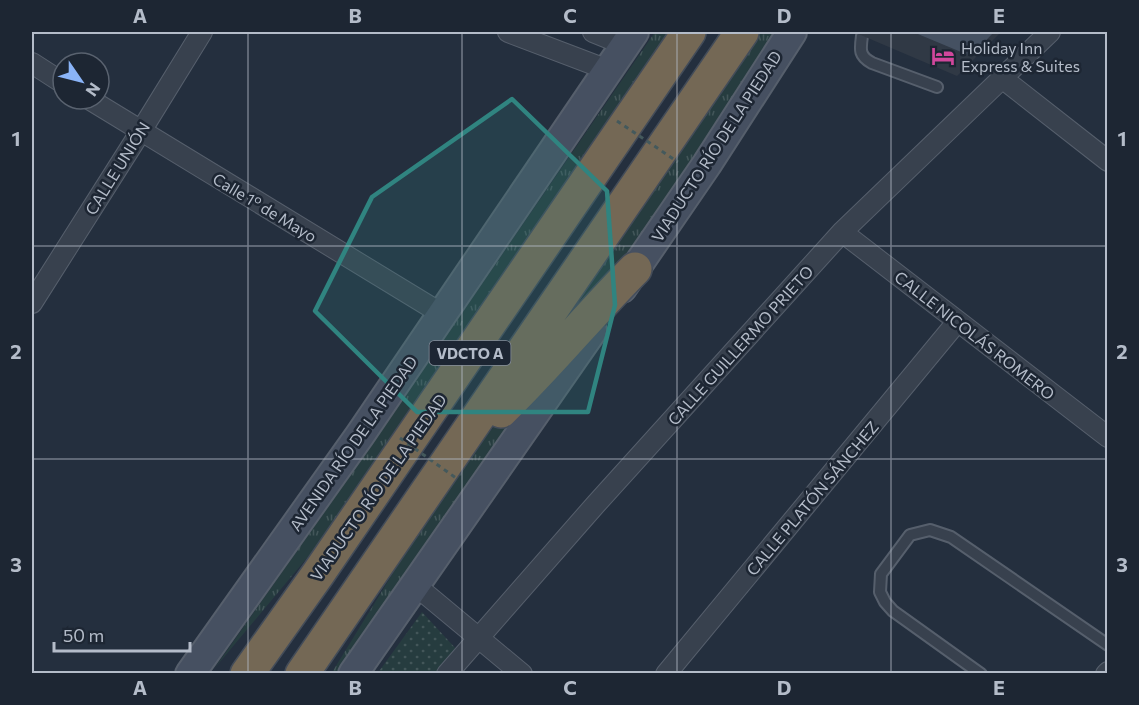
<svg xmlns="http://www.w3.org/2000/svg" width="1139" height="705" viewBox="0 0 1139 705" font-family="Commissioner,sans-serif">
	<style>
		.grass { fill: url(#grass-tufts) }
		.park { fill: url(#park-dots) }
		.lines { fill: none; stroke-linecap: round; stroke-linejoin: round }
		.service-casing { stroke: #565f6c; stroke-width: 14 }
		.minor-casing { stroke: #565f6c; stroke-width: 22 }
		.secondary-casing { stroke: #565f6c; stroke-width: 32 }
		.motorway-casing { stroke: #434c59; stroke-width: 36 }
		.service { stroke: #38414e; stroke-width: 10 }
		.minor { stroke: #38414e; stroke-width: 20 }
		.secondary { stroke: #465061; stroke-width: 28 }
		.motorway { stroke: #746855; stroke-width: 33 }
		.path-bridge { stroke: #44595c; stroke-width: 3; stroke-dasharray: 4.5 4.5; stroke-linecap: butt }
		.shaded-wall { fill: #303945 }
		.building { fill: #455162; stroke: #303945; stroke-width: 1.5 }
		.marked { fill: #308480; fill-opacity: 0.2; stroke: #308480; stroke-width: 4.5; stroke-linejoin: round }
		.grid { fill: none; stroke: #b4bcc9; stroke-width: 1.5; stroke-opacity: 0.55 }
		.labels { text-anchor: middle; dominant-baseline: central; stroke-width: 5; stroke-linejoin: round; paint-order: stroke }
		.shield { fill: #1d2633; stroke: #878f9c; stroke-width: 1.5 }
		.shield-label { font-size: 15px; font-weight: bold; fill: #b4bcc9 }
		.poi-label { font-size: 16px; fill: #b4bcc9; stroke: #1d2633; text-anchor: start }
		.street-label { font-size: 16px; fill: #b4bcc9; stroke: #1d2633 }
		.neatline { fill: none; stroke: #b4bcc9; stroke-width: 2 }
		.grid-label { font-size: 20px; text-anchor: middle; font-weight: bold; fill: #b4bcc9 }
	</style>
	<defs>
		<pattern id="grass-tufts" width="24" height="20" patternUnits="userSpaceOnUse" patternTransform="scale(1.5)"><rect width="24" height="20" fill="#263c3f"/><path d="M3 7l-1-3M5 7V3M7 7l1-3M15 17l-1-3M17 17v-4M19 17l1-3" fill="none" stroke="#435659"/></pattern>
		<pattern id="park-dots" width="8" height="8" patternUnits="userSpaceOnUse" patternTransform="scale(1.5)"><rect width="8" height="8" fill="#263c3f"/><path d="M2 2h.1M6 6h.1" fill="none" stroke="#435659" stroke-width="1.8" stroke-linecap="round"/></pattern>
	</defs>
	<rect width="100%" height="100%" fill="#242f3e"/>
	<path class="grass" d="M 655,32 L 672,32 L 332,528 L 214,669 L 368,450 Z
		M 757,32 L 781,32 L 631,250 L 546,341 Z
		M 555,363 L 340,673 L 331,674 L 468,451 L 492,429 Z"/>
	<path class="park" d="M 422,612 L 458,651 L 438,673 L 377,674 Z"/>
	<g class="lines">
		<g class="service-casing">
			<path id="service" d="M 862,36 C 860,50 859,56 872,63 L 937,87
				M 981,674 L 893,611 L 885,602 L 880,592 L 881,574 L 910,535 L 930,530 L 951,537 L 1108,645"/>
		</g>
		<g class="minor-casing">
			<path id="minor" d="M 508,32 L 608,70
				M 593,32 L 625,45
				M 32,63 L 63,83
				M 1002,78 L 1108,161
				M 89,99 L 442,314
				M 842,232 L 1108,437
				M 32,303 L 141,131 L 202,32
				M 415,585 L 522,674
				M 447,674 L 596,504 L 842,232 L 1050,32
				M 666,674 L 957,322
				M 1106,674 L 1108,672"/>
		</g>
		<g class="secondary-casing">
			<path id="secondary" d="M 622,288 L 707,164 L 792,32
				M 190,674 L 360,435 L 634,32
				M 353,674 L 592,331"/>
		</g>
		<g class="motorway-casing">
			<path id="motorway" d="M 501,411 C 548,366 589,315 635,269
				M 247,674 L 318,574 L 689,32
				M 302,674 L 742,32"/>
		</g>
		<use href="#service" class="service"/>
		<use href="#minor" class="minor"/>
		<use href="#secondary" class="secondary"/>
		<use href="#motorway" class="motorway"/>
		<path class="path-bridge" d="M 617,121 L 678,162
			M 400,438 L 456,478"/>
	</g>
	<path class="shaded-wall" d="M 857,32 L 1001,32 L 957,76 L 856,33 Z"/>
	<path class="building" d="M 911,32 L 995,32 L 971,57 Z"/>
	<path class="marked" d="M 512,99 L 607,191 L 615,305 L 588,412 L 417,412 L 315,311 L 372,197 Z"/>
	<path class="grid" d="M 248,32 L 248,674M 462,32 L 462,674M 677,32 L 677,674M 891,32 L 891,674M 32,246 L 1108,246M 32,459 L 1108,459"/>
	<defs>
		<g id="hotel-bare" transform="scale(1.8)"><path d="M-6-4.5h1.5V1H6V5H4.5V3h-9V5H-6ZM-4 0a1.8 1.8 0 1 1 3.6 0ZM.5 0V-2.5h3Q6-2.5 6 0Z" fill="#d1479c" stroke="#1d2633" stroke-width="2.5" paint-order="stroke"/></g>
	</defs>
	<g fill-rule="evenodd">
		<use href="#hotel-bare" x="943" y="56"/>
	</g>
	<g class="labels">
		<rect class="shield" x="429.5" y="341" width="81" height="24" rx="4.5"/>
		<g class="shield-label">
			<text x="470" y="353">VDCTO A</text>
		</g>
		<g class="poi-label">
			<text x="961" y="47">Holiday Inn<tspan x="961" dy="18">Express &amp; Suites</tspan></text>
		</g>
		<g class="street-label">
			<text transform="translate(716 146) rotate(-57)">VIADUCTO RÍO DE LA PIEDAD</text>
			<text transform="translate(117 168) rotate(-58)">CALLE UNIÓN</text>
			<text transform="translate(265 207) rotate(31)">Calle 1º de Mayo</text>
			<text transform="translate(975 335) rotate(38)">CALLE NICOLÁS ROMERO</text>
			<text transform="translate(740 345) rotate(-48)">CALLE GUILLERMO PRIETO</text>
			<text transform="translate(353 443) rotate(-55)">AVENIDA RÍO DE LA PIEDAD</text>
			<text transform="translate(378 487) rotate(-55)">VIADUCTO RÍO DE LA PIEDAD</text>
			<text transform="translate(812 498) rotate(-50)">CALLE PLATÓN SÁNCHEZ</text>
		</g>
	</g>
	<rect width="1139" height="705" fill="none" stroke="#1d2633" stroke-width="66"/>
	<g transform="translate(81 81) rotate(125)"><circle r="28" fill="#1d2633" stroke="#59626f" stroke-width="1.5"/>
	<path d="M0-4.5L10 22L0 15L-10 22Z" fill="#8ab4f8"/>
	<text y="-9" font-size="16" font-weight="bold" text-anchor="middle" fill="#b4bcc9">N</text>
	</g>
	<path d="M54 642v9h136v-9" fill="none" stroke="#b4bcc9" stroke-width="3"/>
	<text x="63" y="642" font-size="18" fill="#b4bcc9" stroke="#1d2633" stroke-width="4.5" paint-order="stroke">50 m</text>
	<rect x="33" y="33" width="1073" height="639" class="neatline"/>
	<g class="grid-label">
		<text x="140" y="23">A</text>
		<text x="355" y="23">B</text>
		<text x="570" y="23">C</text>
		<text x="784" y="23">D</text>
		<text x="999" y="23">E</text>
		<text x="16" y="146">1</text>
		<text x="1122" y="146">1</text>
		<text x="16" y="359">2</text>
		<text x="1122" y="359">2</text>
		<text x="16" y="572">3</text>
		<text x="1122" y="572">3</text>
		<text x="140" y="695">A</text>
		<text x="355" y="695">B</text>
		<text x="570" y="695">C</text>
		<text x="784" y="695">D</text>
		<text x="999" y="695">E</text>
	</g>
</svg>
